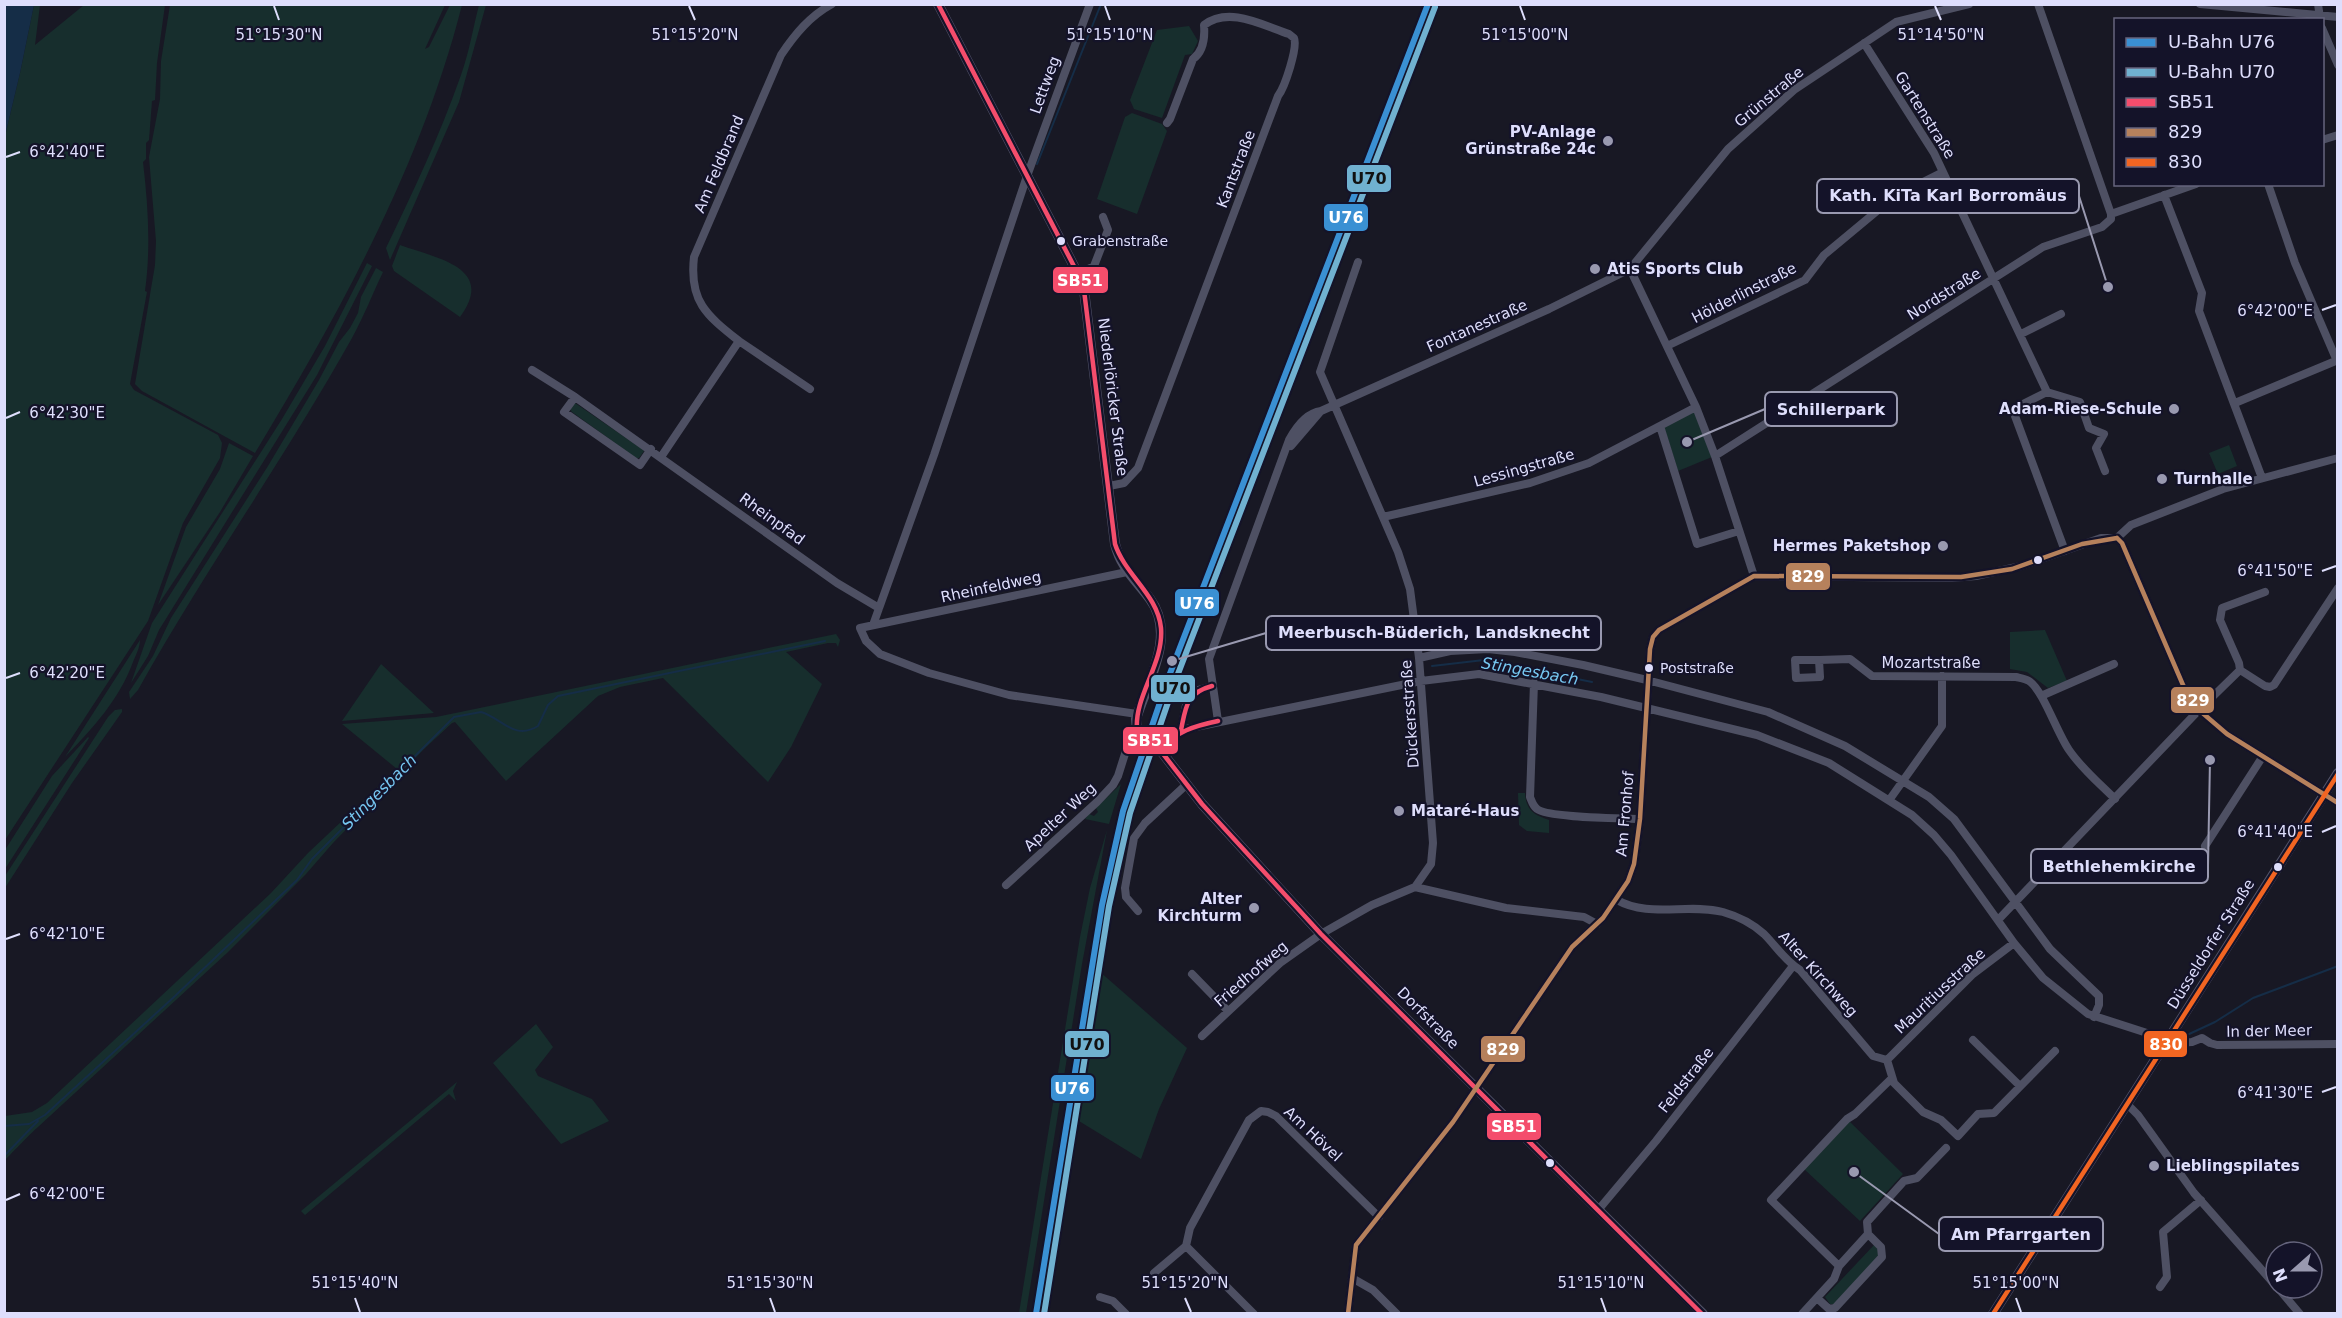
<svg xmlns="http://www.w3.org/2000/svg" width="2342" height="1318" viewBox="0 0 2342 1318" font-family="'DejaVu Sans',sans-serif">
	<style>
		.green { fill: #172e2d }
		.water { fill: #152d47 }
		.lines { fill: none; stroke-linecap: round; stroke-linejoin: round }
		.stream { stroke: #152d47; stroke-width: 2 }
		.minor { stroke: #4e5063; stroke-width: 8 }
		.secondary { stroke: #525469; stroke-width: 10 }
		.bus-1-casing { stroke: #141329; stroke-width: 9 }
		.bus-2-casing { stroke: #141329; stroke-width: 9 }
		.bus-3-casing { stroke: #141329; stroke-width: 9 }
		.bus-1 { stroke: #f44d6c; stroke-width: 4.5 }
		.bus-2 { stroke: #b6815c; stroke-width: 4.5 }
		.bus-3 { stroke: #f26522; stroke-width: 4.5 }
		.metro-1-casing { stroke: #141329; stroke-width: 10 }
		.metro-2-casing { stroke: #141329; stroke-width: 10 }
		.metro-1 { stroke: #3a90d3; stroke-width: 6 }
		.metro-2 { stroke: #70b1d0; stroke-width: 6 }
		.ticks { fill: none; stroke: #dedefc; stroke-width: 2 }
		.poi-dot { fill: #9999b0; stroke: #141329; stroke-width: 2 }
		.bus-dot { fill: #dedefc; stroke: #141329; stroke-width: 2 }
		.labels { text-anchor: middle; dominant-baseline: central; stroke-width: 4.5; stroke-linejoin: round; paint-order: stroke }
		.bus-label { font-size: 14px; fill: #dedefc; stroke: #141329; text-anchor: start }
		.street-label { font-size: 15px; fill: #dedefc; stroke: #141329 }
		.poi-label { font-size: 15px; font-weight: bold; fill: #dedefc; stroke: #141329; text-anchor: end }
		.water-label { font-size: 16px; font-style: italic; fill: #76c7f1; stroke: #141329 }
		.ticks-label { font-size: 15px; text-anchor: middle; fill: #dedefc; stroke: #141329; stroke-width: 4.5; stroke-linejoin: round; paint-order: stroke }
		.leader { fill: none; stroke: #9999b0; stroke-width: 2 }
		.callout-dot { fill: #9999b0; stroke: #141329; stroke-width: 2 }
		.callout { fill: #141329; stroke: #9999b0; stroke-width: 2 }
		.callout-label { font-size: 16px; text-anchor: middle; font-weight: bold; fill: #dedefc }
		.line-badge { stroke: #141329; stroke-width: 2 }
		.badge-label { font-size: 16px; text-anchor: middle; font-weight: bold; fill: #fff }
		.pale-badge-label { font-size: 16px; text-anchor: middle; font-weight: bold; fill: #111 }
	</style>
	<rect width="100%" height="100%" fill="#181824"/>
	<path class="green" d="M 34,5 L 40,5 L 35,45 L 84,5 L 165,5 L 157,63 L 155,100 L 152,101 L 149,140 L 146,143 L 146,159 L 143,162 C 148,205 151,248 145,291 L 147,292 L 130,384 L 134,390 L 218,435 L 222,443 L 220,458 L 183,523 L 148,621 L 5,840 L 5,136 L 20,73 Z
		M 170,5 L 445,5 L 425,49 L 429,47 L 450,5 L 462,5 C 421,166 340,312 255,453 L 142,391 L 135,384 L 155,265 L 156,241 L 149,157 L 160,99 L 161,61 Z
		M 479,5 L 486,5 L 459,102 L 390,260 L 386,248 C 413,192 440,135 461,75 C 469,53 473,28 479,5 Z
		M 1189,26 L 1198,41 L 1192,54 L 1185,55 L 1162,118 L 1134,109 L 1130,100 L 1157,30 Z
		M 1132,113 L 1162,124 L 1167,131 L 1137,214 L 1097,199 L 1125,117 Z
		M 400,245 C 435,258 497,267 460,317 L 394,271 L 392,266 Z
		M 367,263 L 372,266 L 317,375 L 159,630 L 148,656 L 131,683 L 152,623 L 282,419 L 325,346 Z
		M 376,268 L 383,272 C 373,293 364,316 352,338 C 285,458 205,570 138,690 L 130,699 L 129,692 L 153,656 L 171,618 L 268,466 L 319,380 L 339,342 L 350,328 L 358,313 L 361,297 Z
		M 575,403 L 642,449 L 644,451 L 639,458 L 636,458 L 572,412 L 570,409 Z
		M 1694,412 L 1712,457 L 1678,471 L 1664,427 Z
		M 229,443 L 253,456 L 220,512 L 158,605 L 186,527 L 220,469 Z
		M 2229,445 L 2237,466 L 2218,474 L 2209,453 Z
		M 2045,630 L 2067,681 L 2048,688 L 2027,672 L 2010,669 L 2010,632 Z
		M 836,634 L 840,640 L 838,647 L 836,643 L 828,643 L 786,652 L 822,684 L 791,747 L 768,782 L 663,678 L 620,687 L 598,696 L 506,781 L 455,722 L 452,723 L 424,749 L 333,843 L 306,874 L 227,953 L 38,1127 C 35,1129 11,1154 5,1160 L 5,1116 L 32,1112 L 47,1103 L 271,893 L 308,853 L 397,769 L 342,724 L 436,717 Z
		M 140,640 C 140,647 136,655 133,662 C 119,700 93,728 65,757 Z
		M 381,664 L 434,713 L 342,721 Z
		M 122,709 L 122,712 L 72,783 L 5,888 L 5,876 L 108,717 L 115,710 Z
		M 88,737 L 89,738 L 5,869 L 5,850 L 52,776 Z
		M 1121,784 L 1109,824 L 1085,819 L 1089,814 L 1094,816 L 1098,812 L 1096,808 Z
		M 1518,793 L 1525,793 C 1526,810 1534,815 1549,820 L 1549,833 L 1527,831 L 1519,825 Z
		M 1107,830 L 1082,964 L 1026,1313 L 1019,1313 L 1080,937 L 1090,888 Z
		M 1099,971 L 1187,1048 L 1159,1109 L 1141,1159 L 1074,1118 Z
		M 536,1024 L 553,1047 L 535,1070 L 538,1076 L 592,1099 L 609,1121 L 561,1144 L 493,1063 Z
		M 457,1082 L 453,1091 L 456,1101 L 449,1094 L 305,1215 L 301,1211 Z
		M 1848,1120 L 1903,1174 L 1860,1221 L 1804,1169 Z
		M 1874,1245 L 1879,1249 L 1879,1255 L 1834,1304 L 1830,1304 L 1825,1297 Z"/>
	<path class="water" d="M 5,4 L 34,5 L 20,73 L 5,136 Z"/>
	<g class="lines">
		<path class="stream" d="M 1037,164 L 1101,4
			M 1432,666 L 1484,660 L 1592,682
			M 2181,1034 L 2187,1035 L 2215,1022 L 2253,998 L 2338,966
			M 4,1126 L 29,1124 L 45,1115 L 175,996 L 297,880 L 312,859 L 454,717 L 481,712 C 502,718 514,741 538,726 L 548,705 L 558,696 L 825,641
			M 4,1156 L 38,1121"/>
		<path class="minor" d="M 2038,4 L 2111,214
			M 2200,4 L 2338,17
			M 2318,4 L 2320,18
			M 2322,28 L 2338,65
			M 1864,43 L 1934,153 L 2047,392 L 2017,407 L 2015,416 L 2065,551
			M 2322,140 L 2338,135
			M 2268,184 L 2295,263 L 2337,361
			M 2164,195 L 2202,293 L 2199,311 L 2262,478
			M 1358,262 L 1320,372 L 1398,552 L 1410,589 L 1419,658 L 1433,843 L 1431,864 L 1415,887
			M 1630,269 L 1696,407 L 1715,456 L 1754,576
			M 1078,274 L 1094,266 L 1108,230 L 1103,217
			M 2021,334 L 2061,314
			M 739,341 L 810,389
			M 1667,346 L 1805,280 L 1824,255 L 1895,196 L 1943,172
			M 532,370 L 575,397 L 837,583 L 879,608
			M 2047,392 L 2080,402 L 2089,428 L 2104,434 L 2096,448 L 2105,471
			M 575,397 L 564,412 L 640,465 L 651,449
			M 2235,403 L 2338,360
			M 1660,426 L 1697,544 L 1739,531
			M 1291,446 L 1321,411
			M 1715,456 L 2043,247 L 2102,227 L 2111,219 L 2111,214 L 2196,184
			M 661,457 L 739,341 C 706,315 689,301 694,257 L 781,55 C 795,34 810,16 832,4
			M 1109,486 L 1124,483 L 1138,468 L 1278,96 C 1285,87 1298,47 1294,38 L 1289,34 C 1262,25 1229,6 1204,25 C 1205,37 1204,51 1193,59 L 1170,119 L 1167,123
			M 1383,517 L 1530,483 L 1589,463 L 1696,407
			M 2117,538 L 2122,543 L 2183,685 L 2199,710 L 2227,734 L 2338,803
			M 1127,572 L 860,628 L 866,641 L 880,654 L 929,673 L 1009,695 L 1137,714
			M 873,625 L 934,455 L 1027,176 L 1090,4
			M 1419,658 L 1450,651 L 1488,649 L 1515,652 L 1583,665 L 1647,680 L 1768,712 L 1845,746 L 1929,797 L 1954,819 L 2050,949 L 2099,996 L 2099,1005 L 2094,1017
			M 1819,660 L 1795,660 L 1796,678 L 1820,677 L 1819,660 L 1850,659 L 1872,676 L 2016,677 C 2020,678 2026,679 2029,681 C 2043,690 2057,733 2069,750 C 2082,769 2099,783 2115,799
			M 2240,670 L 2265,686 L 2270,687 L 2274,685 L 2338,588
			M 1534,683 L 1530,797 C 1532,802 1533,806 1537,809 C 1548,818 1622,818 1640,819
			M 2041,696 L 2114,664
			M 1218,721 L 1209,659 L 1289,440 C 1296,427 1306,413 1321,411 L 1549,309 L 1630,269 L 1728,149 L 1794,90 L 1896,22 L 1969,4
			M 1181,730 L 1186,705 L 1198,690 L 1212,686
			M 1160,750 L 1170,738 L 1181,730 L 1421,681 L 1479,674 L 1601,697 L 1757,735 L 1829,763 L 1912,815 L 1934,835 L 1951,855 L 2014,943 L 2043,978 L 2088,1014 L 2178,1043 L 2192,1042 L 2202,1038 L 2210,1043 L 2217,1045 L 2338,1044
			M 1890,799 L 1942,726 L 1942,676
			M 2205,846 L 2263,756
			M 1006,885 L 1097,802 L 1113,785 L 1118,776 L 1130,738 L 1137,730
			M 1617,900 C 1648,918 1688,903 1723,912 C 1737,916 1753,924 1764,934 C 1776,946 1785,961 1800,970 L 1873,1056 L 1887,1060
			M 1138,911 L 1126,897 L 1125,888 L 1134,838 L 1145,823 L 1187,784
			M 1998,920 L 2199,710 L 2240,670 L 2239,663 L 2220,620 L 2222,608 L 2265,592
			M 1192,974 L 1228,1011
			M 1202,1036 L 1280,963 L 1321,934 L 1372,905 L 1415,887 L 1506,908 L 1584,917 L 1597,924
			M 1973,1040 L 2020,1086
			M 1887,1060 L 1894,1083 L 1923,1112 L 1941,1120 L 1958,1136 L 1978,1114 L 1994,1113 L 2055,1051
			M 1887,1060 L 1973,974 L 2014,943
			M 2127,1104 L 2138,1115 L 2194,1193 L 2276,1286
			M 1599,1209 L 1656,1141 L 1793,966
			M 1839,1266 L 1771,1200 L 1847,1119 L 1855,1114 L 1891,1079
			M 1154,1273 L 1186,1246
			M 1352,1278 L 1373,1290 L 1397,1314
			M 2160,1287 L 2167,1277 L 2163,1232 L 2201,1200
			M 2278,1288 L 2300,1314
			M 1100,1297 L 1113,1301 L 1126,1314
			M 1817,1298 L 1829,1309 L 1835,1308 L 1882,1257 L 1881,1247 L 1868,1234
			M 1254,1314 L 1186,1246 L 1190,1228 L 1249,1120 L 1261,1111 L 1268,1112 L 1276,1116 L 1379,1217
			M 1348,1314 L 1356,1245 L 1453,1122 L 1572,947 L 1603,918 L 1628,881 L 1634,864 L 1640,819 L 1650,649 L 1653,637 L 1659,630 L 1754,576 L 1952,578 L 1976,576 L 2021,566 L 2101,538 L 2117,538 L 2131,525 L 2223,489 L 2338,458
			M 1802,1314 L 1834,1279 L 1839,1266 L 1868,1234 L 1867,1222 L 1904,1181 L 1917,1178 L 1946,1148"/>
		<path class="secondary" d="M 938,4 L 1078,274 L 1084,290 L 1115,544 C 1121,568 1136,580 1150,599 C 1177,635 1147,683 1136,719 L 1137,730 L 1157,746 L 1202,804 L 1321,934 L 1703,1314
			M 1993,1314 L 2338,773"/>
		<g class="bus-1-casing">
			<path id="bus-1" d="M 938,4 L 1078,274 L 1084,290 L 1115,544 C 1125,575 1158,595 1161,628 C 1164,664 1134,696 1137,730 L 1157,746 L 1202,804 L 1321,934 L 1702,1314
				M 1181,730 C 1186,706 1186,693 1212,686
				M 1160,750 C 1177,731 1194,726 1218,721"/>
		</g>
		<g class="bus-2-casing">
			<path id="bus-2" d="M 2117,538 L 2122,543 L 2183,685 L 2199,710 L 2227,734 L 2338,803
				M 1348,1314 L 1356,1245 L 1453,1122 L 1572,947 L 1603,918 L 1628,881 L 1634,864 L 1640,819 L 1650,649 L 1653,637 L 1659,630 L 1754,576 L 1961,577 L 2012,569 L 2082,544 L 2117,538"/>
		</g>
		<g class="bus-3-casing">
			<path id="bus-3" d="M 1993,1314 L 2338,774"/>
		</g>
		<use href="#bus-1" class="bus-1"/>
		<use href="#bus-2" class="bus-2"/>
		<use href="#bus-3" class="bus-3"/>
		<g class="metro-1-casing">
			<path id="metro-1" d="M 1036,1314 L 1102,905 L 1123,811 L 1169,676 L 1428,4"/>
		</g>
		<g class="metro-2-casing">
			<path id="metro-2" d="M 1044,1314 L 1109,906 L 1130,813 L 1176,679 L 1435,7"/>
		</g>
		<use href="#metro-1" class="metro-1"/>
		<use href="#metro-2" class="metro-2"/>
	</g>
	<path class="ticks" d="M 274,6 L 279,20M 689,6 L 695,20M 1105,6 L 1110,20M 1520,6 L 1525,20M 1935,6 L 1941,20M 6,157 L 20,152M 2322,310 L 2336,305M 6,418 L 20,412M 2322,571 L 2336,566M 6,678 L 20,673M 2322,832 L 2336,826M 6,939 L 20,934M 2322,1092 L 2336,1087M 6,1200 L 20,1194M 355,1298 L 360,1312M 770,1298 L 775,1312M 1185,1298 L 1191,1312M 1601,1298 L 1606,1312M 2016,1298 L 2021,1312"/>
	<g class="poi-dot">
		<circle cx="1608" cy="141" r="6"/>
		<circle cx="1595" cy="269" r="6"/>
		<circle cx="2174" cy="409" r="6"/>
		<circle cx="2162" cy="479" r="6"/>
		<circle cx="1943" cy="546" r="6"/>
		<circle cx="1399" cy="811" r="6"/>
		<circle cx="1254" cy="908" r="6"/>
		<circle cx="2154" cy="1166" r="6"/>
	</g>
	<g class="bus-dot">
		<circle cx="1061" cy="241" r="5"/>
		<circle cx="2038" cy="560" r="5"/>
		<circle cx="1649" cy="668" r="5"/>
		<circle cx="2278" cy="867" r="5"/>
		<circle cx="1550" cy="1163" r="5"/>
	</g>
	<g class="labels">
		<g class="bus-label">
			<text x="1072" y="241">Grabenstraße</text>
			<text x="1660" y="668">Poststraße</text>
		</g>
		<g class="street-label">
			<text transform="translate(1045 85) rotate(-70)">Lettweg</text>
			<text transform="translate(1769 97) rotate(-40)">Grünstraße</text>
			<text transform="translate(1925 115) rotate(58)">Gartenstraße</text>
			<text transform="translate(719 164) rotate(-67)">Am Feldbrand</text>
			<text transform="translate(1236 169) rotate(-69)">Kantstraße</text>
			<text transform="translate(1744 293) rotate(-27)">Hölderlinstraße</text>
			<text transform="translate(1944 294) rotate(-32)">Nordstraße</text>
			<text transform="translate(1477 326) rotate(-24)">Fontanestraße</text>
			<text transform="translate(1113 397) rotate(83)">Niederlöricker Straße</text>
			<text transform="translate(1524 468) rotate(-16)">Lessingstraße</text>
			<text transform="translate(772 519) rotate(36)">Rheinpfad</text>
			<text transform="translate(991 587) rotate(-12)">Rheinfeldweg</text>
			<text x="1931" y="663">Mozartstraße</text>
			<text transform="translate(1410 714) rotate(-94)">Dückersstraße</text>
			<text transform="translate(1625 814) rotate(-85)">Am Fronhof</text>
			<text transform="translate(1060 817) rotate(-43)">Apelter Weg</text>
			<text transform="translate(2211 944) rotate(-58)">Düsseldorfer Straße</text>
			<text transform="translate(1251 974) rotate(-41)">Friedhofweg</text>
			<text transform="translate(1818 974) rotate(48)">Alter Kirchweg</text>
			<text transform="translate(1940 991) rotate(-43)">Mauritiusstraße</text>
			<text transform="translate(1428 1018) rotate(45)">Dorfstraße</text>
			<text transform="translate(2269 1031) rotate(-1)">In der Meer</text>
			<text transform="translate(1686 1080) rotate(-52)">Feldstraße</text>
			<text transform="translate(1313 1134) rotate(43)">Am Hövel</text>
		</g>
		<g class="poi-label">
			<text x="1596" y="132">PV-Anlage<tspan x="1596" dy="17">Grünstraße 24c</tspan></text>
			<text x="1607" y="269" text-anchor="start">Atis Sports Club</text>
			<text x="2162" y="409">Adam-Riese-Schule</text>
			<text x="2174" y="479" text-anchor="start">Turnhalle</text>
			<text x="1931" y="546">Hermes Paketshop</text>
			<text x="1411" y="811" text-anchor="start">Mataré-Haus</text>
			<text x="1242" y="899">Alter<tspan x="1242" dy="17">Kirchturm</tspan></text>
			<text x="2166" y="1166" text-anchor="start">Lieblingspilates</text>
		</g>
		<g class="water-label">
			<text transform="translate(1530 671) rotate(10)">Stingesbach</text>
			<text transform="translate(379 792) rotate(-45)">Stingesbach</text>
		</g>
	</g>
	<g class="ticks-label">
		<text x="279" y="40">51°15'30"N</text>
		<text x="695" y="40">51°15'20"N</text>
		<text x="1110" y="40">51°15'10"N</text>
		<text x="1525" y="40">51°15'00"N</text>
		<text x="1941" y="40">51°14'50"N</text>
		<text x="67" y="157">6°42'40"E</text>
		<text x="2275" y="316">6°42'00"E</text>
		<text x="67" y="418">6°42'30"E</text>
		<text x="2275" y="576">6°41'50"E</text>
		<text x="67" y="678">6°42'20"E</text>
		<text x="2275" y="837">6°41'40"E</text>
		<text x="67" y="939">6°42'10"E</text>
		<text x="2275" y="1098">6°41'30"E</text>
		<text x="67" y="1199">6°42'00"E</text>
		<text x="355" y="1288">51°15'40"N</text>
		<text x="770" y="1288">51°15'30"N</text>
		<text x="1185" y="1288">51°15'20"N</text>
		<text x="1601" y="1288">51°15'10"N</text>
		<text x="2016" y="1288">51°15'00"N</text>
	</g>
	<path class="leader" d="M2108 287L2079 196M1687 442L1765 409M1172 661L1266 633M2210 760L2208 866M1854 1172L1939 1234"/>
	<g class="callout-dot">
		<circle cx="2108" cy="287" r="6"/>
		<circle cx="1687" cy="442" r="6"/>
		<circle cx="1172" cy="661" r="6"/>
		<circle cx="2210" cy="760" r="6"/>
		<circle cx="1854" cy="1172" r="6"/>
	</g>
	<g class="callout">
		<rect x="1817" y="179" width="262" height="34" rx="6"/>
		<rect x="1765" y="392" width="132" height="34" rx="6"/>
		<rect x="1266" y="616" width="335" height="34" rx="6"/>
		<rect x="2031" y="849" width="177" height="34" rx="6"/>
		<rect x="1939" y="1217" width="164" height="34" rx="6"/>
	</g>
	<g class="callout-label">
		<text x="1948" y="201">Kath. KiTa Karl Borromäus</text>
		<text x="1831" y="415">Schillerpark</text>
		<text x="1434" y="638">Meerbusch-Büderich, Landsknecht</text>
		<text x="2119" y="872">Bethlehemkirche</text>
		<text x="2021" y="1240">Am Pfarrgarten</text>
	</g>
	<g class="line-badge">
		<rect x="1346" y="164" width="46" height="29" rx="6" fill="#70b1d0"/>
		<rect x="1323" y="203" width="46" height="29" rx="6" fill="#3a90d3"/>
		<rect x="1052" y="266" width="57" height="28" rx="6" fill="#f44d6c"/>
		<rect x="1785" y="562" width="46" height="29" rx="6" fill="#b6815c"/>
		<rect x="1174" y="588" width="46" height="29" rx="6" fill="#3a90d3"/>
		<rect x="1150" y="674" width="46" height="29" rx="6" fill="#70b1d0"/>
		<rect x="2170" y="686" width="45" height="28" rx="6" fill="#b6815c"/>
		<rect x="1122" y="726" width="57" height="29" rx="6" fill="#f44d6c"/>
		<rect x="2143" y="1030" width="45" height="28" rx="6" fill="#f26522"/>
		<rect x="1064" y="1030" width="46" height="28" rx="6" fill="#70b1d0"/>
		<rect x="1480" y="1035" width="46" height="28" rx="6" fill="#b6815c"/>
		<rect x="1050" y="1074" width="45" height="28" rx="6" fill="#3a90d3"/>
		<rect x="1486" y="1112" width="56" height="29" rx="6" fill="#f44d6c"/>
	</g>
	<g class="badge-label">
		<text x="1346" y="223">U76</text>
		<text x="1080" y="286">SB51</text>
		<text x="1808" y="582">829</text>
		<text x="1197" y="609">U76</text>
		<text x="2193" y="706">829</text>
		<text x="1150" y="746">SB51</text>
		<text x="2166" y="1050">830</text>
		<text x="1503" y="1055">829</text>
		<text x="1072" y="1094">U76</text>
		<text x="1514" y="1132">SB51</text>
	</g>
	<g class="pale-badge-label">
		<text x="1369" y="184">U70</text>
		<text x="1173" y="694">U70</text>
		<text x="1087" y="1050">U70</text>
	</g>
	<rect width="2342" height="1318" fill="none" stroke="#dedefc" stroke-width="12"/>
	<rect x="2114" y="18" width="210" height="168" fill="#141329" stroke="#65647d" stroke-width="1.5"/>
	<rect x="2126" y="38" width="30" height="9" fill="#3a90d3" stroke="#65647d" stroke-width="1.5"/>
	<text x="2168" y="48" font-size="18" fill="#dedefc">U-Bahn U76</text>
	<rect x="2126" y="68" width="30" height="9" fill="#70b1d0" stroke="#65647d" stroke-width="1.5"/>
	<text x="2168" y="78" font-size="18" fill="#dedefc">U-Bahn U70</text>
	<rect x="2126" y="98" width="30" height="9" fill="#f44d6c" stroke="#65647d" stroke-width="1.5"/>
	<text x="2168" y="108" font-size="18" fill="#dedefc">SB51</text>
	<rect x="2126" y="128" width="30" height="9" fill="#b6815c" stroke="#65647d" stroke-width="1.5"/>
	<text x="2168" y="138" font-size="18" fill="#dedefc">829</text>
	<rect x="2126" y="158" width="30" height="9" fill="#f26522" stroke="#65647d" stroke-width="1.5"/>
	<text x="2168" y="168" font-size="18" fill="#dedefc">830</text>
	<g transform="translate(2294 1270) rotate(249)"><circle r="28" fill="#141329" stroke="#65647d" stroke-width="1.5"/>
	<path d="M0-4.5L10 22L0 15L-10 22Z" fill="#9999b0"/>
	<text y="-9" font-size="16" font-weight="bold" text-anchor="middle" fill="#dedefc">N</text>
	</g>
</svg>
